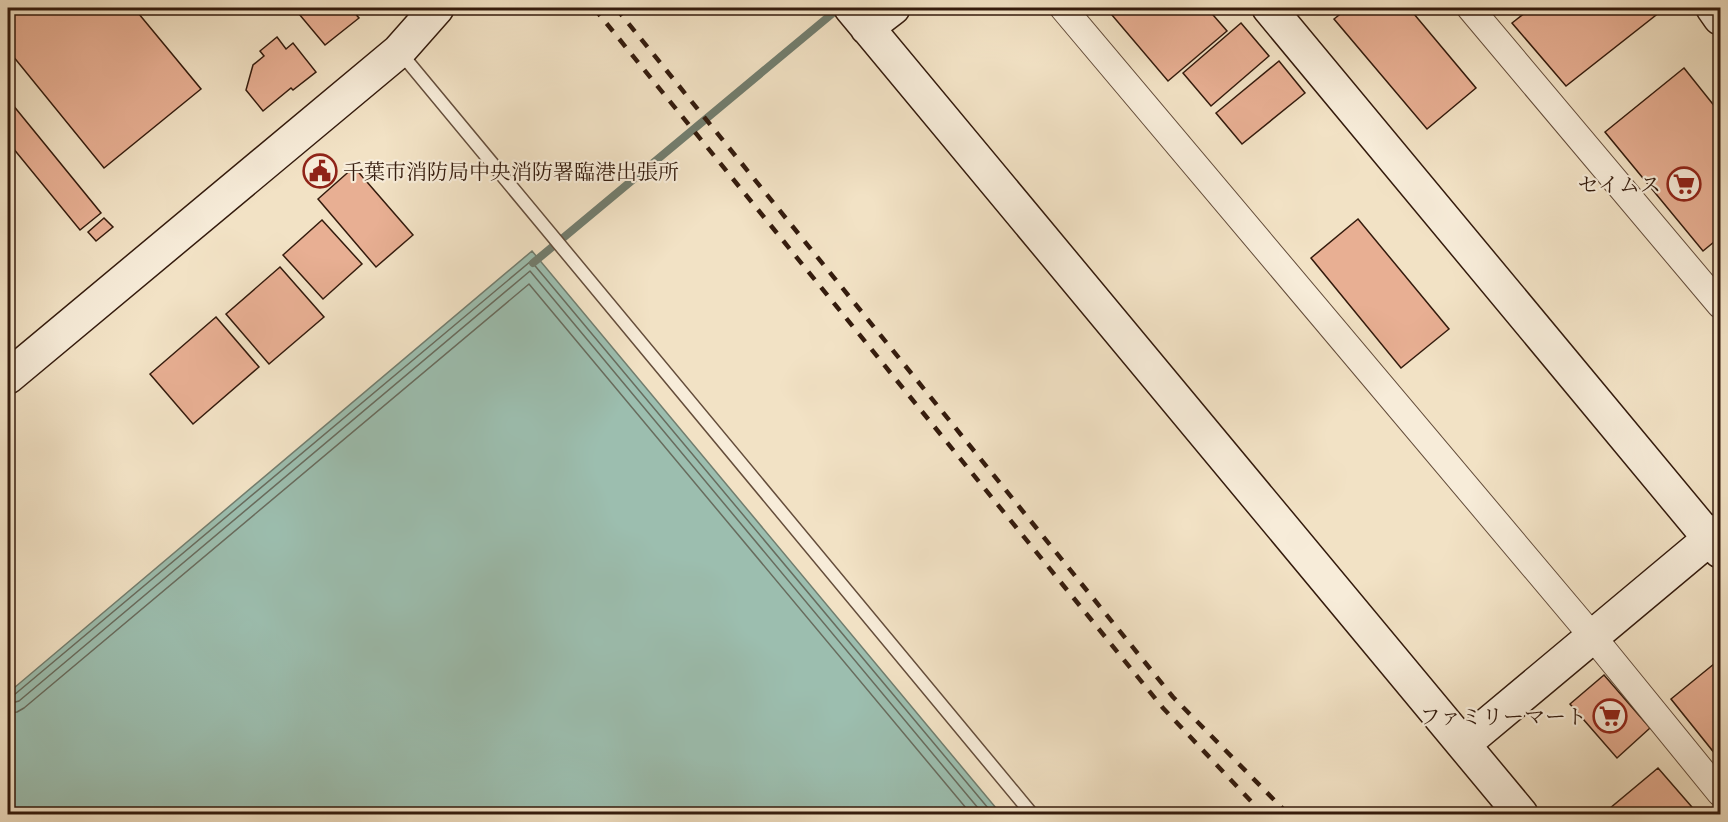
<svg xmlns="http://www.w3.org/2000/svg" width="1728" height="822" viewBox="0 0 1728 822" font-family="'Gentium Book Plus','Noto Serif JP',serif">
	<style>
		.water { fill: #9cbeaf; stroke: #727d6e; stroke-width: 1.5 }
		.lines { fill: none; stroke-linecap: round; stroke-linejoin: round }
		.shore { stroke: #686c5e; stroke-width: 1.5 }
		.stream { stroke: #727d6e; stroke-width: 8 }
		.building { fill: #e8af93; stroke: #341b0d; stroke-width: 1.5 }
		.lane-casing { stroke: #644d3b; stroke-width: 15 }
		.street-casing { stroke: #644d3b; stroke-width: 28 }
		.secondary-casing { stroke: #341b0d; stroke-width: 36 }
		.lane { stroke: #f7ecd9; stroke-width: 12 }
		.street { stroke: #f7ecd9; stroke-width: 26 }
		.secondary { stroke: #f7ecd9; stroke-width: 33 }
		.rail { stroke: #341b0d; stroke-width: 4.5; stroke-dasharray: 10 10; stroke-linecap: butt }
		.labels { text-anchor: middle; dominant-baseline: central; stroke-width: 4.5; stroke-linejoin: round; paint-order: stroke }
		.poi-label { font-size: 21px; fill: #341b0d; stroke: #f7ecd9; text-anchor: end }
	</style>
	<rect width="100%" height="100%" fill="#f2e2c5"/>
	<filter id="stains"><feTurbulence type="fractalNoise" baseFrequency=".00333" numOctaves="4"/><feColorMatrix values="0 0 0 0 .2 0 0 0 0 .09 0 0 0 0 .02 0 0 0 .5 -.17"/></filter>
	<radialGradient id="worn" r=".72"><stop offset=".6" stop-color="#630" stop-opacity="0"/><stop offset="1" stop-color="#630" stop-opacity=".3"/></radialGradient>
	<path class="water" d="M 532,251 L 1001,814 L 8,814 L 8,693 Z"/>
	<g class="lines">
		<path class="shore" d="M 8,697 L 14,695 L 531,261 L 993,814
			M 8,704 L 19,701 L 530,271 L 983,814
			M 8,713 L 17,712 L 24,708 L 529,284 L 971,814"/>
		<path class="stream" d="M 533,263 L 839,8"/>
	</g>
	<path class="building" d="M 8,8 L 134,8 L 201,89 L 104,168 L 8,50 Z
		M 294,8 L 357,8 L 353,11 L 359,18 L 325,45 Z
		M 1106,8 L 1207,8 L 1227,31 L 1168,81 Z
		M 1348,8 L 1409,8 L 1476,88 L 1427,129 L 1334,19 Z
		M 1531,8 L 1665,8 L 1566,86 L 1512,23 Z
		M 1241,23 L 1269,56 L 1211,106 L 1183,73 Z
		M 277,37 L 286,49 L 293,43 L 316,72 L 293,90 L 291,88 L 263,111 L 246,90 L 253,65 L 264,56 L 260,51 Z
		M 1279,61 L 1305,93 L 1242,144 L 1216,113 Z
		M 1684,68 L 1720,113 L 1720,237 L 1703,251 L 1605,132 Z
		M 8,99 L 101,213 L 80,230 L 8,142 Z
		M 354,167 L 413,235 L 376,267 L 318,199 Z
		M 104,218 L 113,227 L 96,241 L 88,232 Z
		M 1358,219 L 1449,329 L 1401,368 L 1311,258 Z
		M 322,220 L 362,264 L 323,299 L 283,255 Z
		M 280,267 L 324,317 L 269,364 L 226,314 Z
		M 216,317 L 259,367 L 193,424 L 150,374 Z
		M 1720,659 L 1720,760 L 1671,699 Z
		M 1604,675 L 1650,728 L 1617,758 L 1570,704 Z
		M 1658,768 L 1698,814 L 1603,814 Z"/>
	<g class="lines">
		<g class="lane-casing">
			<path id="lane" d="M 399,51 L 1032,814"/>
		</g>
		<g class="street-casing">
			<path id="street" d="M 1063,8 L 1593,637 L 1720,793
				M 1470,8 L 1720,305"/>
		</g>
		<g class="secondary-casing">
			<path id="secondary" d="M 851,8 L 1521,814
				M 1269,8 L 1720,551
				M 1713,8 L 1720,18
				M 867,28 L 893,8
				M 8,377 L 399,51 L 437,8
				M 1464,744 L 1720,530"/>
		</g>
		<use href="#lane" class="lane"/>
		<use href="#street" class="street"/>
		<use href="#secondary" class="secondary"/>
		<path class="rail" d="M 594,8 L 1163,708 L 1263,814
			M 616,8 L 1173,697 L 1288,814"/>
	</g>
	<defs>
		<g id="civic-ring" transform="scale(1.725)"><circle r="9.5" fill="#f7ecd9" stroke="#8f2418" stroke-width="1.5"/><path d="M-.6-6.5H3V-4.5H.6V-3L4-1V1h2V6H-6V1h2V-1L-.6-3ZM-1.2 2.5V6h2.4V2.5Z" fill="#8f2418"/></g>
		<g id="supermarket-ring" transform="scale(1.725)"><circle r="9.5" fill="#f7ecd9" stroke="#8f2418" stroke-width="1.5"/><path d="M-6-5.5h2.5l.6 2H6L4.5 2H-2.5L-4.4-4H-6ZM-1.5 3.2a1.3 1.3 0 1 0 .1 0ZM3 3.2a1.3 1.3 0 1 0 .1 0Z" fill="#8f2418"/></g>
	</defs>
	<g fill-rule="evenodd">
		<use href="#civic-ring" x="320" y="171"/>
		<use href="#supermarket-ring" x="1684" y="184"/>
		<use href="#supermarket-ring" x="1610" y="716"/>
	</g>
	<g class="labels">
		<g class="poi-label">
			<text x="343" y="171" text-anchor="start">千葉市消防局中央消防署臨港出張所</text>
			<text x="1661" y="184">セイムス</text>
			<text x="1587" y="716">ファミリーマート</text>
		</g>
	</g>
	<rect width="1728" height="822" fill="none" stroke="#f2e2c5" stroke-width="30"/>
	<rect x="9" y="9" width="1710" height="804" fill="none" stroke="#341b0d" stroke-width="3"/>
	<rect x="15" y="15" width="1698" height="792" fill="none" stroke="#341b0d" stroke-width="1.5"/>
	<rect width="100%" height="100%" filter="url(#stains)"/>
	<rect width="100%" height="100%" fill="url(#worn)"/>
</svg>
